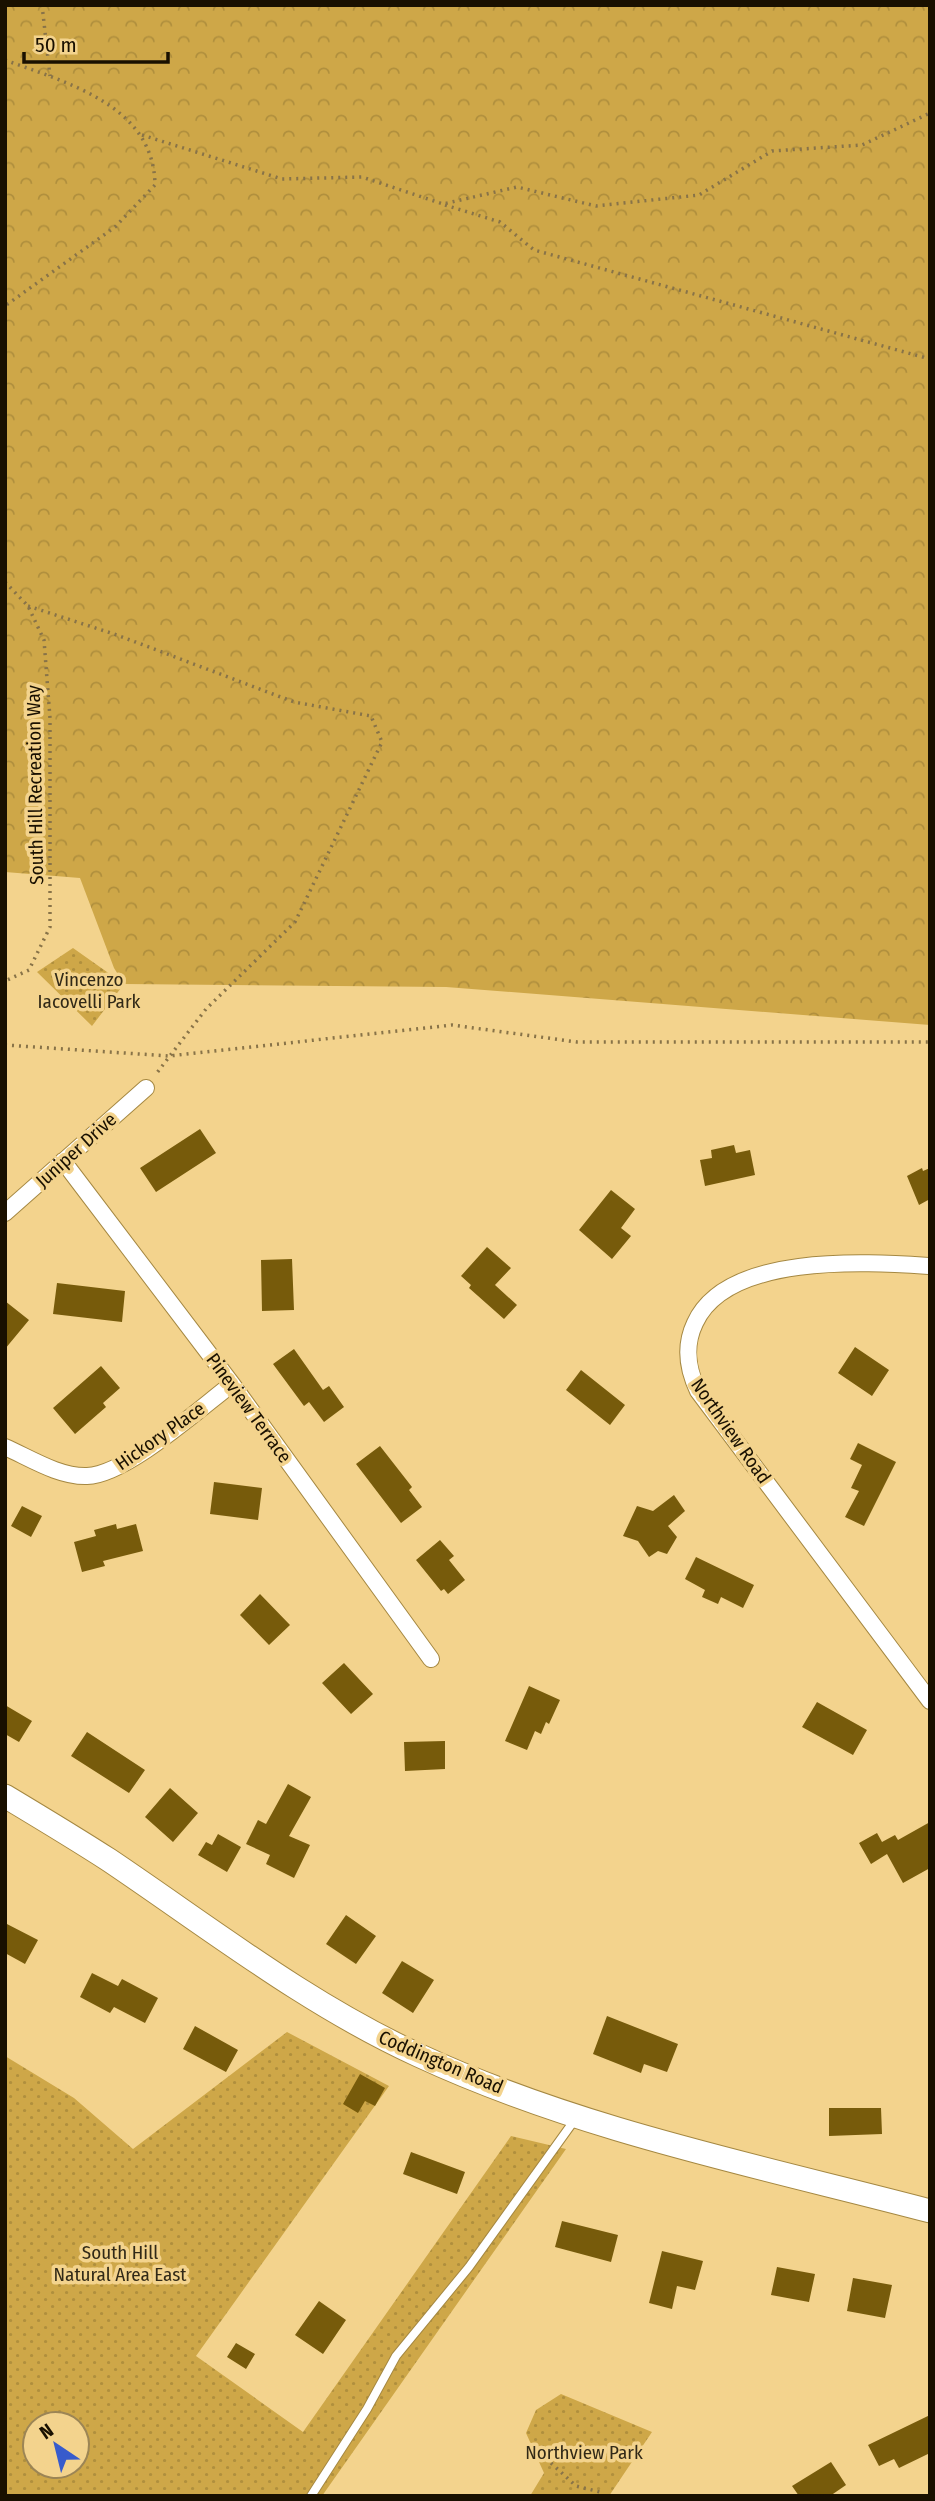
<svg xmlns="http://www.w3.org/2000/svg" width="935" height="2501" viewBox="0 0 935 2501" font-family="'Fira Sans Condensed',sans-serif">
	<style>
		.forest { fill: url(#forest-crowns) }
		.park { fill: url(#park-dots); fill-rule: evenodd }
		.building { fill: #775b0b }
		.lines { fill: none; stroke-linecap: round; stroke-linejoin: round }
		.lane-casing { stroke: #a58842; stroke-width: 10 }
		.street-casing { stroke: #a58842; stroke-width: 18 }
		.secondary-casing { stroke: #a58842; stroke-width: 25 }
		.path { stroke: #887348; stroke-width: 3.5; stroke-dasharray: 2 5; stroke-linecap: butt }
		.lane { stroke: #fff; stroke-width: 8 }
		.street { stroke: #fff; stroke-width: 16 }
		.secondary { stroke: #fff; stroke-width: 23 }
		.labels { text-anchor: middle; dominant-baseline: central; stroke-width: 7; stroke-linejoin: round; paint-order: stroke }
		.street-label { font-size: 19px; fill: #191000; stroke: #f3d38d }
		.park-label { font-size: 19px; fill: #312917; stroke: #f3d38d }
	</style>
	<defs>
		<pattern id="forest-crowns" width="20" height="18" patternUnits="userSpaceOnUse" patternTransform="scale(1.75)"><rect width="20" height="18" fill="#cea748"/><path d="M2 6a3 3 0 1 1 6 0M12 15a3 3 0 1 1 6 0" fill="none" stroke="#b08f3d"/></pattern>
		<pattern id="park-dots" width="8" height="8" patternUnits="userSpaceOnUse" patternTransform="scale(1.75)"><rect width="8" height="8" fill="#cea748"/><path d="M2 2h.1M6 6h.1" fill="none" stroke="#b08f3d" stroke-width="1.8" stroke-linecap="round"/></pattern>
	</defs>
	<rect width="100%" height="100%" fill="#f3d38d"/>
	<path class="forest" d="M 5,5 L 930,5 L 930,1025 L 446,987 L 124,984 L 114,968 L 80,878 L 5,872 Z"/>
	<path class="park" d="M 73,948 L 124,984 L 92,1026 L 37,972 Z
		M 287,2032 L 389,2086 L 196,2356 L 303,2432 L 511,2136 L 566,2149 L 322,2496 L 5,2496 L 5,2056 L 74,2098 L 133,2149 ZM 35,2424 L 77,2424 L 77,2466 L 35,2466 Z
		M 561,2394 L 652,2432 L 609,2496 L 530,2496 L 544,2473 L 526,2433 L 536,2410 Z"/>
	<path class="building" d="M 200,1129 L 216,1153 L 156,1192 L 140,1168 Z
		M 734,1145 L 736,1153 L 750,1150 L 755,1175 L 705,1186 L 700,1160 L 712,1158 L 711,1150 Z
		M 922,1168 L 923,1171 L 930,1168 L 930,1199 L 919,1205 L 907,1176 Z
		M 611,1190 L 635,1209 L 621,1228 L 631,1236 L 612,1259 L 579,1230 Z
		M 487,1247 L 511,1268 L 495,1285 L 517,1305 L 504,1319 L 469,1288 L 471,1285 L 461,1276 Z
		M 292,1259 L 294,1310 L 262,1311 L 261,1260 Z
		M 57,1283 L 125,1291 L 122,1322 L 53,1314 Z
		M 5,1301 L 29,1320 L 5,1349 Z
		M 855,1347 L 889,1370 L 872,1396 L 838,1373 Z
		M 294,1349 L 323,1390 L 329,1386 L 344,1407 L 324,1422 L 309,1402 L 304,1406 L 273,1364 Z
		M 101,1366 L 120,1388 L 103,1403 L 106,1407 L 75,1434 L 53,1408 Z
		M 581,1370 L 625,1405 L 610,1425 L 566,1390 Z
		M 858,1443 L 896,1462 L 864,1526 L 845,1517 L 859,1491 L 851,1488 L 862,1465 L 850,1459 Z
		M 380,1446 L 412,1487 L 409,1490 L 422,1507 L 401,1523 L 356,1464 Z
		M 214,1482 L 262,1488 L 258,1520 L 210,1514 Z
		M 674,1495 L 685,1511 L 668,1526 L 677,1537 L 667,1554 L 658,1551 L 649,1557 L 638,1541 L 623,1536 L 637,1506 L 653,1511 Z
		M 22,1506 L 42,1516 L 31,1537 L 11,1526 Z
		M 116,1524 L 117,1529 L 136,1524 L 143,1551 L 103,1561 L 105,1566 L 82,1572 L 74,1542 L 96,1536 L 94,1530 Z
		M 440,1540 L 454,1556 L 449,1560 L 465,1580 L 448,1594 L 444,1589 L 441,1591 L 416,1560 Z
		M 696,1557 L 754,1585 L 743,1608 L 721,1597 L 718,1604 L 702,1597 L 705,1590 L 685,1579 Z
		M 260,1594 L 290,1625 L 269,1645 L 240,1615 Z
		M 344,1663 L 373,1694 L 351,1714 L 322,1683 Z
		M 529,1686 L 560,1700 L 549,1724 L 546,1722 L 541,1734 L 535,1731 L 527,1750 L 505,1741 Z
		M 817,1702 L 867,1730 L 853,1755 L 802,1727 Z
		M 5,1705 L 32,1721 L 19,1742 L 5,1734 Z
		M 87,1732 L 145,1770 L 129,1793 L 71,1756 Z
		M 445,1741 L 445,1769 L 405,1771 L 404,1742 Z
		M 288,1784 L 311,1797 L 289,1836 L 310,1845 L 294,1878 L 266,1864 L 270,1855 L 246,1844 L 258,1820 L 266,1824 Z
		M 170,1788 L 198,1813 L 173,1842 L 145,1817 Z
		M 930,1822 L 930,1868 L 903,1883 L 887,1854 L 871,1864 L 859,1843 L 877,1833 L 882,1842 L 895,1835 L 898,1840 Z
		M 218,1834 L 241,1847 L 227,1872 L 198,1855 L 206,1842 L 212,1845 Z
		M 346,1915 L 376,1936 L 356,1964 L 326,1944 Z
		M 5,1923 L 38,1940 L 25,1964 L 5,1953 Z
		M 402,1961 L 434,1980 L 413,2013 L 382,1993 Z
		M 92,1973 L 118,1986 L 122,1979 L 158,1998 L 145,2023 L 114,2007 L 110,2013 L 80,1997 Z
		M 607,2016 L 678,2044 L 667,2072 L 644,2064 L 641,2073 L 593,2054 Z
		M 195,2026 L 238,2050 L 226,2072 L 183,2049 Z
		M 360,2074 L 385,2088 L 375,2106 L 365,2101 L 358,2113 L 343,2104 Z
		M 829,2108 L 881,2108 L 882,2134 L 829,2136 Z
		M 411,2152 L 465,2172 L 457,2194 L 403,2174 Z
		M 562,2221 L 618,2235 L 611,2262 L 555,2247 Z
		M 662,2251 L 703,2261 L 695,2290 L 677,2286 L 672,2309 L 649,2303 Z
		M 777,2267 L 815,2274 L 809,2302 L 771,2295 Z
		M 853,2278 L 892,2285 L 885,2318 L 847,2311 Z
		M 319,2301 L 346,2320 L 323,2354 L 295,2335 Z
		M 236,2343 L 255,2354 L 246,2369 L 227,2357 Z
		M 930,2415 L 930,2453 L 899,2468 L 894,2459 L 879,2466 L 868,2445 Z
		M 831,2462 L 846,2485 L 830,2496 L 799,2496 L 792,2486 Z"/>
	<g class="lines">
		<g class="lane-casing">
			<path id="lane" d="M 311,2496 L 367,2409 L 396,2356 L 469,2267 L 576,2118"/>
		</g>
		<g class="street-casing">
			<path id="street" d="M 63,1161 L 232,1384 L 431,1659
				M 5,1213 L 146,1088
				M 930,1266 C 865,1262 727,1253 695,1323 C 684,1346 687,1368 698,1391 L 930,1701
				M 5,1447 C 30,1458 59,1477 87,1476 C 126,1475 199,1409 232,1384"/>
		</g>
		<g class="secondary-casing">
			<path id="secondary" d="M 5,1796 C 40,1817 75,1838 109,1860 C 210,1928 307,2004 418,2055 C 579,2130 759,2166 930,2211"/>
		</g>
		<path class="path" d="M 42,5 L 50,76
			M 5,60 C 67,83 154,105 155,185 L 115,227 L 5,306
			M 142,135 L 282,179 L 362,177 L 443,204 L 517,187 L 596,206 L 699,195 L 772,151 L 862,145 L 930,113
			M 445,205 L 500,222 L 534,250 L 930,359
			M 5,582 L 28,606 L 44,640 L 50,718 L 50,927 L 29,970 L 5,981
			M 28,606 L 117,635 L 294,702 L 371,716 L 382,742 L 295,922 L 206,1009 L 156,1074
			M 5,1045 L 169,1056 L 452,1025 L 577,1042 L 930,1042
			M 551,2463 L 576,2486 L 600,2492 L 603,2496"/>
		<use href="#lane" class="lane"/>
		<use href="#street" class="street"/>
		<use href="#secondary" class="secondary"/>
	</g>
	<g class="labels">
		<g class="street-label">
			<text transform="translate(35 785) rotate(-91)">South Hill Recreation Way</text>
			<text transform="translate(76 1150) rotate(-42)">Juniper Drive</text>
			<text transform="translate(249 1408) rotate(54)">Pineview Terrace</text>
			<text transform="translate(731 1431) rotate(55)">Northview Road</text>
			<text transform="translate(160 1436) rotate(-35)">Hickory Place</text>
			<text transform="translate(441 2062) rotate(23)">Coddington Road</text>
		</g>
		<g class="park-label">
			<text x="89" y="979">Vincenzo<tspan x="89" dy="22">Iacovelli Park</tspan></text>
			<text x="120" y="2252">South Hill<tspan x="120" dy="22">Natural Area East</tspan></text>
			<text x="584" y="2452">Northview Park</text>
		</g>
	</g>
	<rect width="935" height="2501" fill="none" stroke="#191000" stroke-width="14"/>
	<g transform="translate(56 2445) rotate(325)"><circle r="33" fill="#f3d38d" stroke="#9c8555" stroke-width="2"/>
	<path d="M0-5L12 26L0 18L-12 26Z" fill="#375bcc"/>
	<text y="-10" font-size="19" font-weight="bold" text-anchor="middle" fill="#191000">N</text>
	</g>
	<path d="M24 52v10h144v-10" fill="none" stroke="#191000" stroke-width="3.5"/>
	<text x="35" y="52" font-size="21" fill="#191000" stroke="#f3d38d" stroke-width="5" paint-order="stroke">50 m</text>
</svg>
